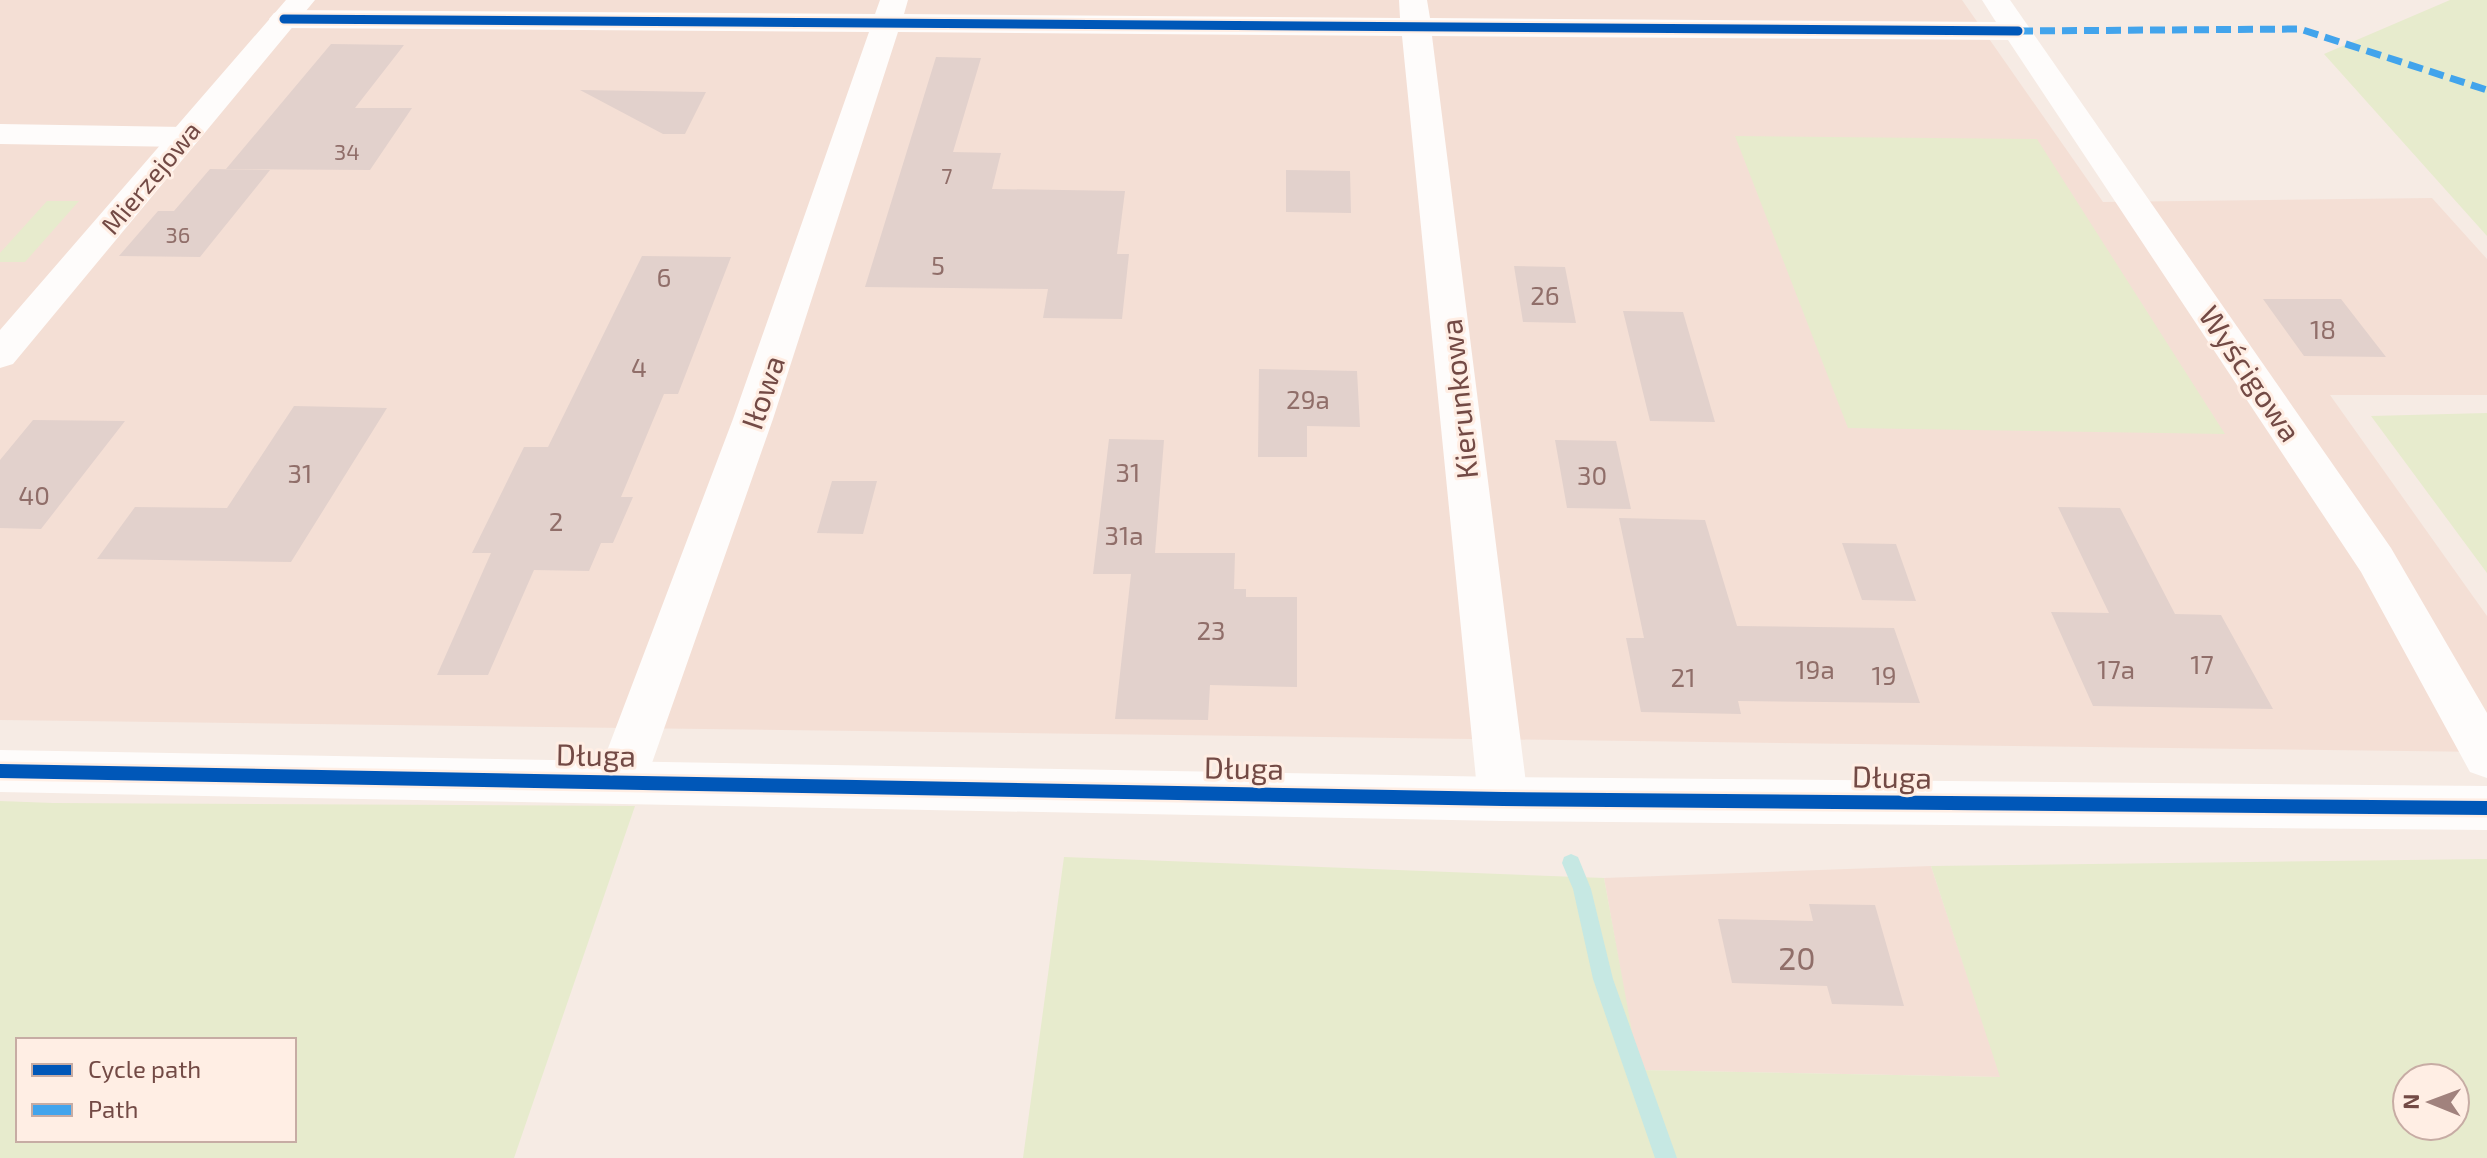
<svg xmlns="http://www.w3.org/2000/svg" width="2487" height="1158" viewBox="0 0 2487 1158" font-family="'Exo 2',sans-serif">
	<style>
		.residential { fill: #f4dfd5 }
		.green { fill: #e7ebcd; fill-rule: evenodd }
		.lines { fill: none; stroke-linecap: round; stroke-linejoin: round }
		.stream { fill: #c6e8e3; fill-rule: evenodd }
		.building { fill: #e2d1cc }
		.minor { fill: #fefcfb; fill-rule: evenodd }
		.tertiary { fill: #fefcfb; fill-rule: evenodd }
		.quiet { stroke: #42a4ec; stroke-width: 7; stroke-dasharray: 15 7; stroke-linecap: butt }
		.cycleway-far1-casing { stroke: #ffeee4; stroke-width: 13 }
		.cycleway-casing { stroke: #ffeee4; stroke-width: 19 }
		.cycleway-far1 { stroke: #0057b8; stroke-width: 9 }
		.cycleway { stroke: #0057b8; stroke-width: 14 }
		.labels { text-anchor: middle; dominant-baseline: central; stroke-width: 6; stroke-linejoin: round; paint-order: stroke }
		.far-number-label { font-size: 22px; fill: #906e69 }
		.far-street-label { font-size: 26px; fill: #734a45; stroke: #ffeee4 }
		.number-label { font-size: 26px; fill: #906e69 }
		.street-label { font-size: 30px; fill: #734a45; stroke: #ffeee4 }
		.near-number-label { font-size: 32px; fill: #906e69 }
	</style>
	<rect width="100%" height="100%" fill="#f6ebe4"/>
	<path class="residential" d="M 0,0 L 1962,0 L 2103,202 L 2432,198 L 2487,259 L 2487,395 L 2330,395 L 2487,616 L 2487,752 L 0,720 Z
		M 1931,866 L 2001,1077 L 1638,1070 L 1604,878 Z"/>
	<path class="green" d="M 2450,0 L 2487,0 L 2487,236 L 2324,54 Z
		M 1735,136 L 2037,139 L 2225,434 L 1848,428 Z
		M 47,201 L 79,201 L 25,262 L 0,262 L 0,253 Z
		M 2487,413 L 2487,573 L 2371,416 Z
		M 0,801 L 53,803 L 635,806 L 514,1158 L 0,1158 ZM 18,1040 L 294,1040 L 294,1140 L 18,1140 Z
		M 1064,857 L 1604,878 L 1639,1070 L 2000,1077 L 1931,866 L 2487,859 L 2487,1158 L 1023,1158 ZM 2407,1078 L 2455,1078 L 2455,1126 L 2407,1126 Z"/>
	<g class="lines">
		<path class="stream" d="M 1571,854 L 1578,857 L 1591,889 L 1613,979 L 1677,1158 L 1655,1158 L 1593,979 L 1573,889 L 1562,863 L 1564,857 Z"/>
	</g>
	<path class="building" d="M 331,44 L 404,45 L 355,108 L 412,108 L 370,170 L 226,169 Z
		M 936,57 L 981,58 L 953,152 L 1001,153 L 992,189 L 1125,191 L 1117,254 L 1129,254 L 1122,319 L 1043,318 L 1048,289 L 865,287 Z
		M 580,90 L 706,92 L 685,134 L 663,134 Z
		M 210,169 L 270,170 L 200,257 L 119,256 L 158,211 L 174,211 Z
		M 1286,170 L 1350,171 L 1351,213 L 1286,212 Z
		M 642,256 L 731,257 L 678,394 L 664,394 L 621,497 L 633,497 L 613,543 L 601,543 L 589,571 L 534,570 L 488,675 L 437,675 L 491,553 L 472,553 L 524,447 L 548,447 Z
		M 1514,266 L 1565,267 L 1576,323 L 1523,322 Z
		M 2263,299 L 2341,299 L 2386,357 L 2304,356 Z
		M 1623,311 L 1683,312 L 1715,422 L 1650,421 Z
		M 1259,369 L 1357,371 L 1360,427 L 1307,426 L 1307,457 L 1258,457 Z
		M 294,406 L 387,408 L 291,562 L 97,559 L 135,507 L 227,508 Z
		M 33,420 L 125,421 L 41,529 L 0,528 L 0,460 Z
		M 1109,439 L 1164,440 L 1155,553 L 1235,553 L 1234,589 L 1246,589 L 1246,597 L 1297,597 L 1297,687 L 1210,685 L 1208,720 L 1115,719 L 1131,574 L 1093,574 Z
		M 1555,440 L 1616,441 L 1631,509 L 1567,508 Z
		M 832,481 L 877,481 L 863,534 L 817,533 Z
		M 2058,507 L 2120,508 L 2175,614 L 2221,615 L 2273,709 L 2093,706 L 2051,612 L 2109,613 Z
		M 1619,518 L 1705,520 L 1737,626 L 1894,628 L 1920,703 L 1738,701 L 1741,714 L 1641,712 L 1626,638 L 1644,638 Z
		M 1842,543 L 1896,544 L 1916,601 L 1862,600 Z
		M 1809,904 L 1875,905 L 1904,1006 L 1832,1004 L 1827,986 L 1732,983 L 1718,919 L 1813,921 Z"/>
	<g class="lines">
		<path class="minor" d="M 880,0 L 908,0 L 904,14 L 1400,18 L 1399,0 L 1427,0 L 1430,18 L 1996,22 L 1982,0 L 2010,0 L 2391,548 L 2487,713 L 2487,778 L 2470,772 L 2361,572 L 2008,40 L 1432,36 L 1528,799 L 1521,814 L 1503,821 L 1485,814 L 1478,799 L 1402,36 L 898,32 L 773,419 L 646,780 L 638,795 L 621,801 L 604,795 L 596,780 L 733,419 L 869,32 L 284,28 L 274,25 L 269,19 L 274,13 L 284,10 L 875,14 Z
			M 0,124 L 184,127 L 195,130 L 200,137 L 195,144 L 184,147 L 0,144 Z"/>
		<path class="tertiary" d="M 286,0 L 315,0 L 13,364 L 0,368 L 0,330 Z
			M 0,750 L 1503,777 L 2487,786 L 2487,830 L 1503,821 L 0,792 Z"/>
		<path class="quiet" d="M 2018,31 L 2300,29 L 2487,90"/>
		<g class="cycleway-far1-casing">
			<path id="cycleway-far1" d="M 284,19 L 2018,31"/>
		</g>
		<g class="cycleway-casing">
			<path id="cycleway" d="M 0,771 L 1503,799 L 2487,808"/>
		</g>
		<use href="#cycleway-far1" class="cycleway-far1"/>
		<use href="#cycleway" class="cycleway"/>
	</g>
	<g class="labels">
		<g class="far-number-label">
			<text x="347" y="151">34</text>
			<text x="947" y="175">7</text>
			<text x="178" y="234">36</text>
		</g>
		<g class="far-street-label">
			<text transform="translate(150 177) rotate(-50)">Mierzejowa</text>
		</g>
		<g class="number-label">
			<text x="938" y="264">5</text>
			<text x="664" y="276">6</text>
			<text x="1545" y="294">26</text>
			<text x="2323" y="328">18</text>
			<text x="639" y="366">4</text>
			<text x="1308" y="398">29a</text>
			<text x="1128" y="471">31</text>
			<text x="300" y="472">31</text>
			<text x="1592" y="474">30</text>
			<text x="34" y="494">40</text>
			<text x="556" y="520">2</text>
			<text x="1124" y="534">31a</text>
			<text x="1211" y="629">23</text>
			<text x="2202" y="663">17</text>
			<text x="1815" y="668">19a</text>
			<text x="2116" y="668">17a</text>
			<text x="1884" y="674">19</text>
			<text x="1683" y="676">21</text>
		</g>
		<g class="street-label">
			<text transform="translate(2251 373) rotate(56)">Wyścigowa</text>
			<text transform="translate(762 392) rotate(-71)">Iłowa</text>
			<text transform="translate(1458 399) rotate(-96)">Kierunkowa</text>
			<text transform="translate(596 754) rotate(1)">Długa</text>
			<text transform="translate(1244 767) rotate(1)">Długa</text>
			<text transform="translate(1892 776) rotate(1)">Długa</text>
		</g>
		<g class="near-number-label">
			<text x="1797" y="957">20</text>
		</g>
	</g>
	<rect x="16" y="1038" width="280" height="104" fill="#ffeee4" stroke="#c7aca4" stroke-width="2"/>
	<rect x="32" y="1064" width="40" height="12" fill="#0057b8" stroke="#c7aca4" stroke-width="2"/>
	<text x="88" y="1078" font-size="24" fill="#734a45">Cycle path</text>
	<rect x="32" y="1104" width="40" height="12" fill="#42a4ec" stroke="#c7aca4" stroke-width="2"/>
	<text x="88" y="1118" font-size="24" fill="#734a45">Path</text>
	<g transform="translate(2431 1102) rotate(271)"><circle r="38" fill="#ffeee4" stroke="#c7aca4" stroke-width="2"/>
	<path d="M0-6L14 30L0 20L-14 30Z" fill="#a1827d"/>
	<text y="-12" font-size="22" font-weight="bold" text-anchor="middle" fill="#734a45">N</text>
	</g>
</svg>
